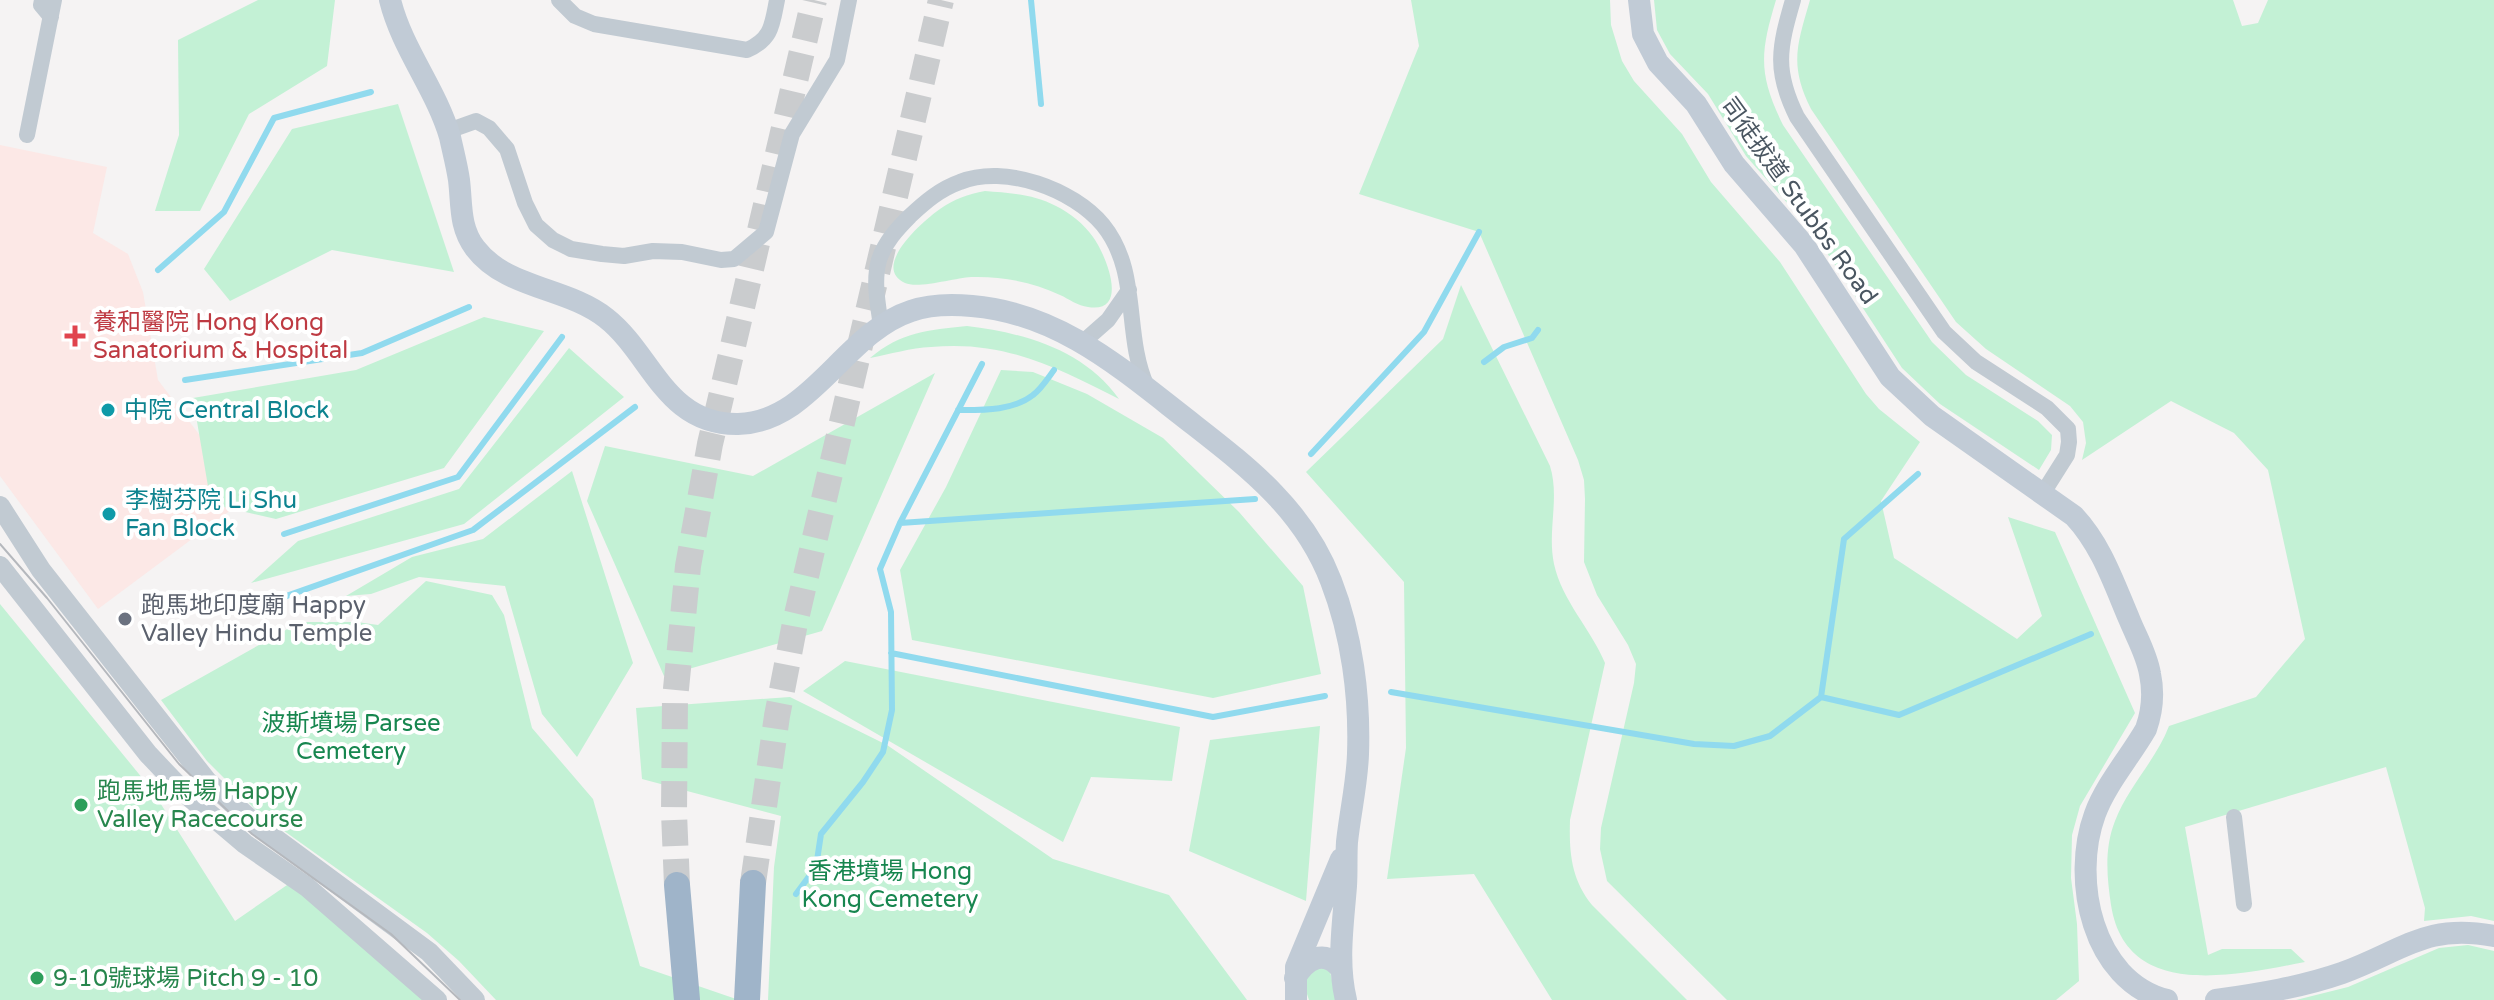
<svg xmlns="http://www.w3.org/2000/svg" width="2494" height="1000" viewBox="0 0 2494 1000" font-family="'Varela Round','Noto Sans TC',sans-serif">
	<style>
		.medical { fill: #fce8e6 }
		.green { fill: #c3f1d5 }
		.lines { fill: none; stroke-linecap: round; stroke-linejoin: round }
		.stream { stroke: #90daee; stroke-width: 6 }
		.trunk-tunnel { stroke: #caccce; stroke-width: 26; stroke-dasharray: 26 13; stroke-linecap: butt }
		.minor { stroke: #c1cad2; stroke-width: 16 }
		.tertiary { stroke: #c1cad2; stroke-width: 20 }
		.secondary { stroke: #c1cbd6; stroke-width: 22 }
		.trunk { stroke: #9fb4c9; stroke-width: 26 }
		.tram { stroke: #b5b8bd; stroke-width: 2 }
		.health-dot { fill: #e0444e; stroke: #fff; stroke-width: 3 }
		.culture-dot { fill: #0f9aa8; stroke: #fff; stroke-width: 3 }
		.worship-dot { fill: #6b7280; stroke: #fff; stroke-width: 3 }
		.leisure-dot { fill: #2e9e5b; stroke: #fff; stroke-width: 3 }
		.labels { text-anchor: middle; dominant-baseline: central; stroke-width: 8; stroke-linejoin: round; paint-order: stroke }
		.street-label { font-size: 24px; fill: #4a5661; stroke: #fff }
		.health-label { font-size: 24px; fill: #be3a42; stroke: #fff; text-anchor: start }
		.culture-label { font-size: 24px; fill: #0d838f; stroke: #fff; text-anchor: start }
		.worship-label { font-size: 24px; fill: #5b616d; stroke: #fff; text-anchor: start }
		.park-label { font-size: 24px; fill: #17864f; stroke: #fff }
		.leisure-label { font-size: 24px; fill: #27864d; stroke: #fff; text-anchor: start }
	</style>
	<rect width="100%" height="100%" fill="#f5f3f3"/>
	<path class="medical" d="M 0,145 L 107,167 L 93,233 L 128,254 L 143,292 L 158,380 L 247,498 L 98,609 L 0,476 Z"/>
	<path class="green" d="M 258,0 L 335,0 L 327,66 L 249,114 L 200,211 L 155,211 L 179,135 L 178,40 Z
		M 1411,0 L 1610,0 L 1611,25 L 1622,61 L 1634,81 L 1682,134 L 1711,182 L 1780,262 L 1866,394 L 1879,409 L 1920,442 L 1881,501 L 1894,558 L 2017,639 L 2042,616 L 2008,517 L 2055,532 L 2135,713 L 2080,806 L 2072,835 L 2071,878 L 2077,924 L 2079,981 L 2056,1000 L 1727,1000 L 1607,881 L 1600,849 L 1601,828 L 1634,683 L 1636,664 L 1628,645 L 1597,595 L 1584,562 L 1585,499 L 1584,480 L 1578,460 L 1479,232 L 1359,194 L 1419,46 Z
		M 1654,0 L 1776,0 C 1760,53 1758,74 1783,125 L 1932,342 L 1966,375 L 2038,421 L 2052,435 L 2051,450 L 2039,470 L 1940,404 L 1902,368 L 1816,236 L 1746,156 L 1708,94 L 1670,54 L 1657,30 Z
		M 1810,0 L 2233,0 L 2242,26 L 2258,23 L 2268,0 L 2494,0 L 2494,921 L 2471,916 L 2424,921 L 2425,908 L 2386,767 L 2185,827 L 2208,955 L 2222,949 L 2291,949 L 2305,962 C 2232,976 2126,1000 2111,905 C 2107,877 2104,849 2115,821 C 2128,787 2156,760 2169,726 L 2256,697 L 2305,639 L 2268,470 L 2234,433 L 2171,401 L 2082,460 L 2086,443 L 2083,422 L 2070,406 L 1986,349 L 1956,322 L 1811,109 C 1789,65 1797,45 1810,0 Z
		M 398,104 L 454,272 L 332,250 L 230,301 L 204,269 L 292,129 Z
		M 985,191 C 1009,193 1034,194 1056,206 C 1070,213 1084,224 1093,237 C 1105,253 1131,314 1088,307 C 1078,306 1069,299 1060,295 C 1033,282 1001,276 971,277 C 955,278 918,289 905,283 C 870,267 924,220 940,209 C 954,199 968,194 985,191 Z
		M 1461,285 L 1550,466 C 1560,498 1547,531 1554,564 C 1562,601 1591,629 1605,663 L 1570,820 C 1569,852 1571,879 1592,905 L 1687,1000 L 1552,1000 L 1474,874 L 1387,879 L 1406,748 L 1404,582 L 1306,472 L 1443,339 Z
		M 484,317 L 544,331 L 444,468 L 276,519 L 211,504 L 193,398 L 356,370 Z
		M 967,326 C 1025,333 1084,350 1119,399 C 1056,367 1004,340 931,347 C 911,348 890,354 870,358 C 901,332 928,330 967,326 Z
		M 569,348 L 624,397 L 464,524 L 251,583 L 298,541 L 459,489 Z
		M 1001,370 L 1033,372 L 1087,394 L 1163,438 L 1239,512 L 1303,586 L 1321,674 L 1213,698 L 912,640 L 900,570 L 946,487 Z
		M 935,373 L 822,631 L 664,676 L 587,501 L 605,446 L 753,476 Z
		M 572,471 L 633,663 L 577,757 L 542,714 L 505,586 L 419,577 L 371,594 L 346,596 L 412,557 L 483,539 Z
		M 426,581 L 492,595 L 504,615 L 532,728 L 593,799 L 640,966 L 739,1000 L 496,1000 L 459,961 L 427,933 L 259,813 L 207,761 L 161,700 L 300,622 L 357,622 L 378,625 Z
		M 0,604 L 152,790 L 235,921 L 290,883 L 424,1000 L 0,1000 Z
		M 845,661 L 1180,727 L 1172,781 L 1091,777 L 1063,842 L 803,691 Z
		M 790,697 L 887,745 L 1053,859 L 1169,895 L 1247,1000 L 768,1000 L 774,867 L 781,816 L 642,779 L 636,708 Z
		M 1320,726 L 1306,901 L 1189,851 L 1210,740 Z
		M 2468,945 L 2494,951 L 2494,1000 L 2296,1000 L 2348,987 L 2439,948 Z
		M 1320,967 L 1330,971 L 1336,1000 L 1309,1000 L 1305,988 L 1308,973 Z"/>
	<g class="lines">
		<path class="stream" d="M 1031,0 L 1041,104
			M 158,270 L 224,212 L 274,118 L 371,92
			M 1484,362 L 1504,347 L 1532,338 L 1538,330
			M 185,380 L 362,353 L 469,307
			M 958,410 C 982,410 1013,411 1033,395 C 1041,389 1048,378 1054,370
			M 1311,454 L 1424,332 L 1479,232
			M 900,523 L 1255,499
			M 284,534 L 458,477 L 562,337
			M 244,611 L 473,530 L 635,407
			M 891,653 L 1213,717 L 1325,696
			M 1391,692 L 1694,744 L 1734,746 L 1770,736 L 1821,697 L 1899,715 L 2091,634
			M 1821,697 L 1844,539 L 1918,474
			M 796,894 L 816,867 L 821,834 L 863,782 L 883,752 L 892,710 L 891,612 L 880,569 L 900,523 L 982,364"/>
		<path class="trunk-tunnel" d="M 753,883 L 777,716 L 795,623 L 941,0
			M 677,885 L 674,813 L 675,699 L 688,566 L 710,444 L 814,0"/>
		<path class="minor" d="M 42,0 L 41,5 L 51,17
			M 559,0 L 575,16 L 594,24 L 747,50 C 772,39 772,25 777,0
			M 1793,0 C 1779,48 1774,71 1797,117 L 1944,332 L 1976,362 L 2047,408 L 2068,429 L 2069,442 L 2067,455 L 2043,493
			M 448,131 L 476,121 L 489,128 L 507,149 L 525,203 L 536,225 L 553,240 L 571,249 L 602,254 L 624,256 L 653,251 L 682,252 L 721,260 L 734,259 L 766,232 L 792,134 L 837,60 L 849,0
			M 27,135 L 54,0
			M 881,326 C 878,305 873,281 879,260 C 885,242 897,229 910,216 C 925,202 940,189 960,182 C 1005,164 1073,189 1103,225 C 1141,272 1123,334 1147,387
			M 1083,342 L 1108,320 L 1129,290
			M 2234,817 L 2244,904"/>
		<path class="tertiary" d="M 0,506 L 41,570 L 207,781 L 257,825 L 429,952 L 475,1000
			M 0,566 L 148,754 L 186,794 L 245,844 L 307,887 L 437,1000"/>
		<path class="secondary" d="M 390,0 C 402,49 436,89 450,137 C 453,151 457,166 459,180 C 462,204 459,227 475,248 C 506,289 567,287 606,318 C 652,354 665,425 738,424 C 812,422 844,333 911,311 C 931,304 951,304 972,306 C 1056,313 1116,364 1180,414 C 1241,462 1302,505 1331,581 C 1352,635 1360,697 1358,754 C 1357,784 1350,813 1347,842 C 1346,857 1347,871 1346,886 C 1343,925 1337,962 1346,1000
			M 1639,0 L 1643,34 L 1658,63 L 1696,104 L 1734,164 L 1804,245 L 1890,377 L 1932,416 L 2074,516 C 2102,546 2114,584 2130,621 C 2137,638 2147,655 2150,674 C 2154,693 2152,712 2146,729 C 2130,757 2106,784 2095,814 C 2071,879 2092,981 2167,1000
			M 1295,978 C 1306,959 1325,948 1341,969
			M 1296,1000 L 1296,967 L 1341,859
			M 2216,1000 C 2258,994 2302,987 2342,973 C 2403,951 2425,923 2494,936"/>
		<path class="trunk" d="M 677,885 L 687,1000
			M 747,1000 L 753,883"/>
		<path class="tram" d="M 0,544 L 47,598 L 179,764 L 252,834 L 391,934 L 460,1000"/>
	</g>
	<path class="health-dot" d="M71 324h8v8h8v8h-8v8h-8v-8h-8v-8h8z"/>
	<g class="culture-dot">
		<circle cx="108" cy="410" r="8"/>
		<circle cx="109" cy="514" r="8"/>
	</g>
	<circle class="worship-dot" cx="125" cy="619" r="8"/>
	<g class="leisure-dot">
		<circle cx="81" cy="805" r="8"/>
		<circle cx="37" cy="978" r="8"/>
	</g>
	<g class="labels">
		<g class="street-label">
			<text transform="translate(1799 201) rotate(54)">司徒拔道 Stubbs Road</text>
		</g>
		<g class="health-label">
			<text x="93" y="322">養和醫院 Hong Kong<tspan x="93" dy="28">Sanatorium &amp; Hospital</tspan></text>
		</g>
		<g class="culture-label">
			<text x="124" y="410">中院 Central Block</text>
			<text x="125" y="500">李樹芬院 Li Shu<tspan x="125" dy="28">Fan Block</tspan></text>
		</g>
		<g class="worship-label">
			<text x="141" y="605">跑馬地印度廟 Happy<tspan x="141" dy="28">Valley Hindu Temple</tspan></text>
		</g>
		<g class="park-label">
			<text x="351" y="723">波斯墳場 Parsee<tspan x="351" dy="28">Cemetery</tspan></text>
			<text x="890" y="871">香港墳場 Hong<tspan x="890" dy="28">Kong Cemetery</tspan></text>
		</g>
		<g class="leisure-label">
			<text x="97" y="791">跑馬地馬場 Happy<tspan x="97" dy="28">Valley Racecourse</tspan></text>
			<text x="53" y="978">9-10號球場 Pitch 9 - 10</text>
		</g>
	</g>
</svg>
